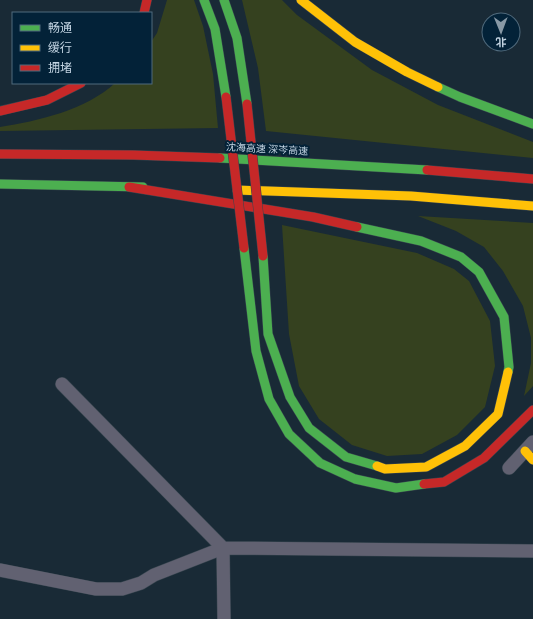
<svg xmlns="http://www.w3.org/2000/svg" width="533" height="619" viewBox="0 0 533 619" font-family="Ubuntu,'Noto Sans SC',sans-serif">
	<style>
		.green { fill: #35411f }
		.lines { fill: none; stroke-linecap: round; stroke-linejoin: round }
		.street-casing { stroke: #37454f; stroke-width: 14 }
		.fast-casing { stroke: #37454f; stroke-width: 10 }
		.slow-casing { stroke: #37454f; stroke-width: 10 }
		.jam-casing { stroke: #37454f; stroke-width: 10 }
		.street { stroke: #616171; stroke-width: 13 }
		.fast { stroke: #4caf50; stroke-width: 9 }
		.slow { stroke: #ffc107; stroke-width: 9 }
		.jam { stroke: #c62828; stroke-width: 9 }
		.jam-bridge-casing { stroke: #37454f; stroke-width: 10; stroke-linecap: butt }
		.jam-bridge { stroke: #c62828; stroke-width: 9 }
		.labels { text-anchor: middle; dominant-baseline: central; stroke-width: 4; stroke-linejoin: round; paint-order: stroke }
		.street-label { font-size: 10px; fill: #c4d5e3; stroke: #032238 }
	</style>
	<rect width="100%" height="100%" fill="#192a36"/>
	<path class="green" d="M 167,0 L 194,0 L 203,26 L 213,74 L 218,128 L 0,131 L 0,127 C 38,121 86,110 115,83 L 151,83 L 151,42 L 157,33 Z
		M 242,0 L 282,0 L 297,15 L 372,70 L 438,105 L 533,142 L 533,158 L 266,131 L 258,68 Z
		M 418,216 L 533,223 L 533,386 L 524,396 L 531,363 L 531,338 L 523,306 L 503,271 L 484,247 L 456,231 Z
		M 282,225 L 417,253 L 454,269 L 469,281 L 490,321 L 495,366 L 485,407 L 457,435 L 422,454 L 387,456 L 352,445 L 319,419 L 299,386 L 289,334 Z"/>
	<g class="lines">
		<g class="street-casing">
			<path id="street" d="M 62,384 L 223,548 L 224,619
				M 509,468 L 533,442
				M 0,570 L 96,589 L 122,589 L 141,583 L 154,575 L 223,548 L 533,551"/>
		</g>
		<g class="fast-casing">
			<path id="fast" d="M 204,0 L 215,29 L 226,97
				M 224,0 L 237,38 L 247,104
				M 438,87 L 460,97 L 533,124
				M 220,158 L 427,170
				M 0,184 L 143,187
				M 357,227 L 421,241 L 461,257 L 479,272 L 504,317 L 509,367 L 508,372
				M 244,248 L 256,351 L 269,399 L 289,434 L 320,463 L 355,479 L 396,488 L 424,484
				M 263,256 L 268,334 L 290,397 L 309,428 L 346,457 L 377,466"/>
		</g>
		<g class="slow-casing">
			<path id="slow" d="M 301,0 L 355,42 L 407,72 L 438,87
				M 237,190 L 411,196 L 533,206
				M 525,451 L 533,460
				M 377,466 L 385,469 L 426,467 L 465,446 L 498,414 L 508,372"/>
		</g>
		<g class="jam-casing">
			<path id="jam" d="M 144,13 L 147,0
				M 0,111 L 47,100 L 81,83
				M 0,154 L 133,155 L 220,158
				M 427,170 L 533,179
				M 129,187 L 313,217 L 357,227
				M 424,484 L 444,482 L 484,458 L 533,410"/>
		</g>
		<use href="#street" class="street"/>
		<use href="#fast" class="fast"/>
		<use href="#slow" class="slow"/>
		<use href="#jam" class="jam"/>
		<g class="jam-bridge-casing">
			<path id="jam-bridge" d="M 226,97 L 244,248
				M 247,104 L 263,256"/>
		</g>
		<use href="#jam-bridge" class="jam-bridge"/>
	</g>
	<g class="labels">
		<g class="street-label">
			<text transform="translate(267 149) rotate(3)">沈海高速 深岑高速</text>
		</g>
	</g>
	<rect x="12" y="12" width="140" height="72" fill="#032238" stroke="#506a7c"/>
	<rect x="20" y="25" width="20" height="6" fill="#4caf50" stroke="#506a7c"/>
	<text x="48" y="32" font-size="12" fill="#c4d5e3">畅通</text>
	<rect x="20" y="45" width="20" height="6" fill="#ffc107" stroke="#506a7c"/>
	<text x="48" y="52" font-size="12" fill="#c4d5e3">缓行</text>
	<rect x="20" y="65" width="20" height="6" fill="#c62828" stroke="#506a7c"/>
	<text x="48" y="72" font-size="12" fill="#c4d5e3">拥堵</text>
	<g transform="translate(501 32) rotate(179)"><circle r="19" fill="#032238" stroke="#506a7c"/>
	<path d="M0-3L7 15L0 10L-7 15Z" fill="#8899a6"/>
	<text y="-6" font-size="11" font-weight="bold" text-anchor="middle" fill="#c4d5e3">北</text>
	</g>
</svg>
